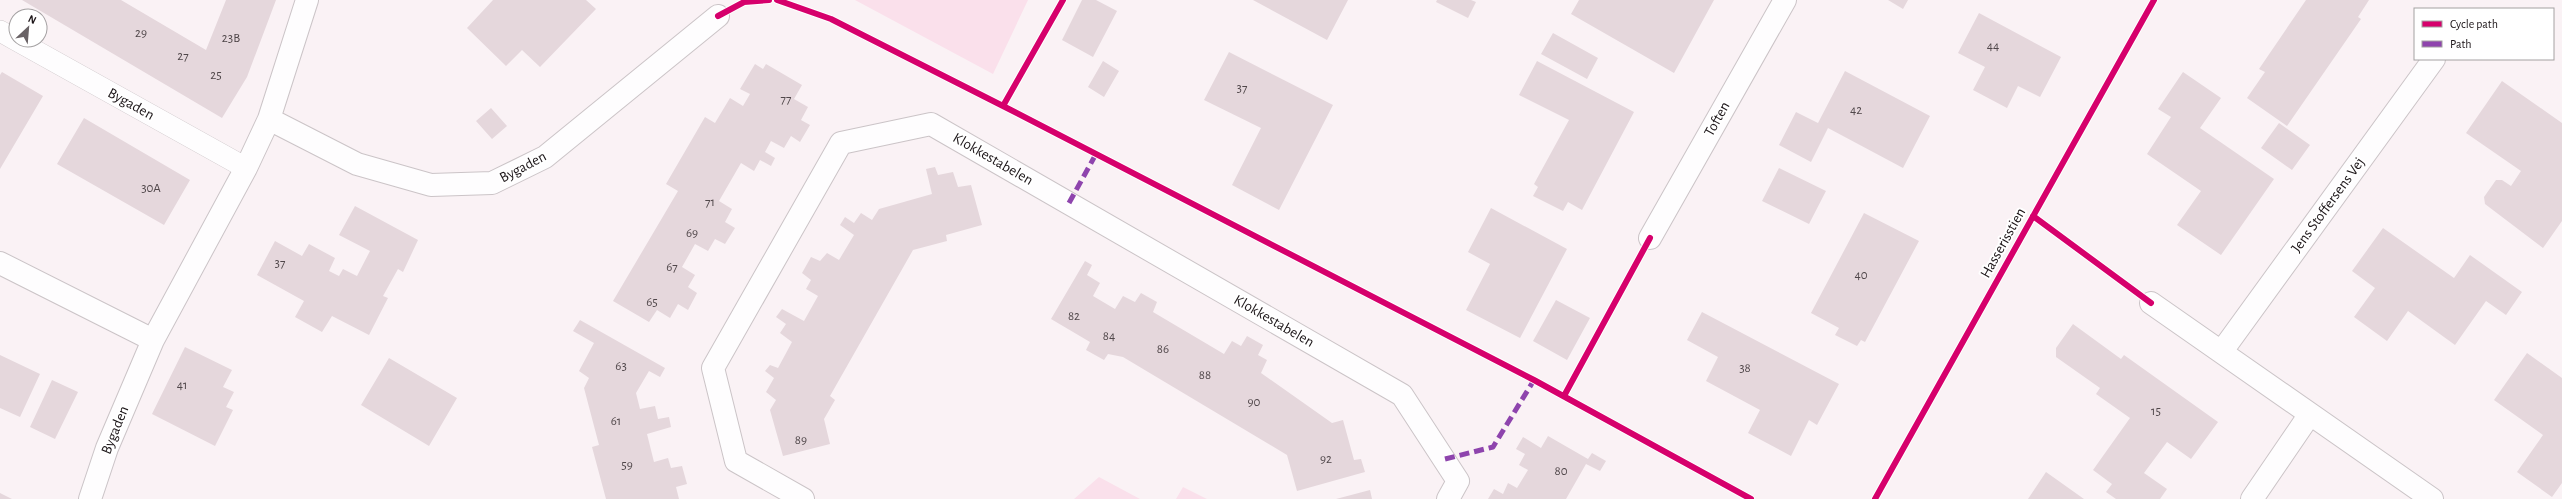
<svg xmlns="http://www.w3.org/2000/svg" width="2562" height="499" viewBox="0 0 2562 499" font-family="'Alegreya Sans',sans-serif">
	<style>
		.green { fill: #fae0eb }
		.building { fill: #e5d7dc }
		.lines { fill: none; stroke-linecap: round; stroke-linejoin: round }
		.service-casing { stroke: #cbc4c7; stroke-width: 22 }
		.minor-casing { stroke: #cbc4c7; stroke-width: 24 }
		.service { stroke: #fefdfe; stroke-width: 21 }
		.minor { stroke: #fefdfe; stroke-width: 22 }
		.quiet { stroke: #8e44ad; stroke-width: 5; stroke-dasharray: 10 5; stroke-linecap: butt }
		.cycleway-casing { stroke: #fff; stroke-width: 8 }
		.cycleway { stroke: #d6006c; stroke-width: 6 }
		.labels { text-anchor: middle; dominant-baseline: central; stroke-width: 4; stroke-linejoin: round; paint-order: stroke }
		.number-label { font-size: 13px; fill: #50474a }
		.street-label { font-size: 15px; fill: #1b1417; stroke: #fff }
	</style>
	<rect width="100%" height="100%" fill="#faf2f5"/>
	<path class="green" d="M 855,0 L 1028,0 L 993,74 Z
		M 1099,477 L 1140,499 L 1074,499 Z
		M 1183,487 L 1207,499 L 1176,499 Z"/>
	<path class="building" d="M 22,0 L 121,0 L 206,50 L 226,0 L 276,0 L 247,77 L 222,118 Z
		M 493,0 L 586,0 L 596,9 L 540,67 L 522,50 L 506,66 L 467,28 Z
		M 1082,0 L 1096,0 L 1117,11 L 1093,57 L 1062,40 Z
		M 1253,0 L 1348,0 L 1327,40 Z
		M 1437,0 L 1471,0 L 1476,2 L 1468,18 L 1436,2 Z
		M 1579,0 L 1714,0 L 1674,73 L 1571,14 Z
		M 1888,0 L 1908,0 L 1903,9 Z
		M 2306,0 L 2369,0 L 2358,17 L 2361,19 L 2287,126 L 2247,98 L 2265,72 L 2259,69 Z
		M 1979,13 L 2061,57 L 2040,97 L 2018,86 L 2007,108 L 1973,90 L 1985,67 L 1958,53 Z
		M 1553,33 L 1598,58 L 1587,79 L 1541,54 Z
		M 1229,52 L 1333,105 L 1279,210 L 1232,185 L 1261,128 L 1204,100 Z
		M 1103,61 L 1119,71 L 1104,97 L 1088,87 Z
		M 1537,61 L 1634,112 L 1582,210 L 1568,202 L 1563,211 L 1533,196 L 1538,187 L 1534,184 L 1569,120 L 1519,95 Z
		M 755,64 L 763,69 L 766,64 L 802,85 L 794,99 L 808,107 L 801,120 L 810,125 L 800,142 L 791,136 L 784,148 L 771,141 L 765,152 L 775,158 L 771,166 L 760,160 L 754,171 L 741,163 L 719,201 L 732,209 L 725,222 L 735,228 L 725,244 L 715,239 L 708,251 L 695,244 L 682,267 L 695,275 L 688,287 L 697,293 L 688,310 L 678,304 L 670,318 L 657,310 L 649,322 L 613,301 L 678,191 L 666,184 L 705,117 L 715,123 L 730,98 L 743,106 L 750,94 L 740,89 Z
		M 1845,71 L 1930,116 L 1903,168 L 1828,128 L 1811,162 L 1779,145 L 1796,112 L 1818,123 Z
		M 2,72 L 43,96 L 0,169 L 0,75 Z
		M 2183,72 L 2221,98 L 2200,128 L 2274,179 L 2221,255 L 2177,225 L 2201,191 L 2147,154 L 2171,117 L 2158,109 Z
		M 2502,81 L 2562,123 L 2562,221 L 2543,248 L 2485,204 L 2484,197 L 2496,180 L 2502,180 L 2511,186 L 2521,171 L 2466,133 Z
		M 491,108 L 507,126 L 492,139 L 476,121 Z
		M 84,118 L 190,180 L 164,225 L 57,164 Z
		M 2279,123 L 2310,145 L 2292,170 L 2261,148 Z
		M 935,167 L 938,175 L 953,172 L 958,187 L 971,185 L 982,225 L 946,235 L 947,241 L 913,250 L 830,396 L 835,400 L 824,419 L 830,444 L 783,456 L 770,410 L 776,400 L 766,392 L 774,378 L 765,371 L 770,365 L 778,368 L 792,342 L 780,333 L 786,324 L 776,317 L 782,309 L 804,321 L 818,296 L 806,289 L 811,280 L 802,273 L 811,257 L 820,261 L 827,253 L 839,260 L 854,235 L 840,225 L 845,217 L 854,223 L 861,213 L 872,220 L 879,209 L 932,194 L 926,169 Z
		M 1779,168 L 1826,191 L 1809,224 L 1762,201 Z
		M 355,206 L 418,240 L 403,272 L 398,269 L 383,296 L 388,298 L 369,335 L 332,316 L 322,332 L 295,317 L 304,301 L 257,275 L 275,241 L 302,256 L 309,244 L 335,258 L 329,271 L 339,276 L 343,269 L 357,276 L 370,251 L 339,235 Z
		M 1491,208 L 1567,249 L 1520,338 L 1466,310 L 1490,264 L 1468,252 Z
		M 1864,213 L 1919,241 L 1865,342 L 1861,340 L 1857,346 L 1835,335 L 1839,328 L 1811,313 Z
		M 2383,228 L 2454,278 L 2470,255 L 2522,292 L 2506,315 L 2486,301 L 2455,345 L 2408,311 L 2387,341 L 2354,317 L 2375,288 L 2352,271 Z
		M 1085,261 L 1092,265 L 1087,275 L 1100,283 L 1093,296 L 1115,309 L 1123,296 L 1135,302 L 1141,293 L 1157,302 L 1153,312 L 1224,354 L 1232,341 L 1241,346 L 1247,336 L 1263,345 L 1258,355 L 1267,360 L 1261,373 L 1332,423 L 1343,420 L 1354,460 L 1361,459 L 1365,472 L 1297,491 L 1287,455 L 1123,357 L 1108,354 L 1104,360 L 1086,350 L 1090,342 L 1051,319 Z
		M 1556,300 L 1590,318 L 1567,360 L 1533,341 Z
		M 1702,312 L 1839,384 L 1817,425 L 1809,420 L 1791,456 L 1748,433 L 1760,410 L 1706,381 L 1718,357 L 1687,340 Z
		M 580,320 L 665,368 L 660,377 L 649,371 L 636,393 L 640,409 L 655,406 L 658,419 L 669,417 L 671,427 L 647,434 L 654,462 L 668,458 L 671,468 L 682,466 L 687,484 L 676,487 L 679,499 L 606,499 L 592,447 L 599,445 L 584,388 L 589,378 L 579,371 L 594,343 L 573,331 Z
		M 2073,324 L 2121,359 L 2124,355 L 2218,422 L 2191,459 L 2167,442 L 2144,473 L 2167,489 L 2160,499 L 2116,499 L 2106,492 L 2112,484 L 2093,470 L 2130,418 L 2096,394 L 2100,388 L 2056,357 L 2056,348 Z
		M 185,347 L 232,370 L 223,387 L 234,392 L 226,407 L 233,410 L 215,446 L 152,414 Z
		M 2527,353 L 2562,378 L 2562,483 L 2552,497 L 2517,472 L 2543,435 L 2494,400 Z
		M 0,355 L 40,374 L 20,417 L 0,408 Z
		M 389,358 L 457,398 L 429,446 L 361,405 Z
		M 52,380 L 78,392 L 55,439 L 30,427 Z
		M 1548,436 L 1588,459 L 1592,453 L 1606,461 L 1600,471 L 1586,464 L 1566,499 L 1488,499 L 1494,489 L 1503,494 L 1508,483 L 1517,488 L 1528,470 L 1519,465 L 1525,454 L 1516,449 L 1523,437 L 1541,448 Z
		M 2046,472 L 2084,499 L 2028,499 Z
		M 1370,490 L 1372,499 L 1336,499 Z
		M 0,493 L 12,499 L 0,499 Z"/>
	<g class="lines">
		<g class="service-casing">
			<path id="service" d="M 0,31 L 16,40
				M 16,40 L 246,168"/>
		</g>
		<g class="minor-casing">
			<path id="minor" d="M 269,119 L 357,164 L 431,185 L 492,183 L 545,157 L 718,16
				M 1650,238 L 1785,0
				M 0,263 L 153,340
				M 2151,303 L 2432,499
				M 2222,351 L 2434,59
				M 90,499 L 107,448 L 153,340 L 246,168 L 269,119 L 307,0
				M 803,499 L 736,461 L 713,368 L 841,143 L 931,124 L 1402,395 L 1458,481 L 1448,499
				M 2252,499 L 2310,414"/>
		</g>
		<use href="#service" class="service"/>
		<use href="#minor" class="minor"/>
		<path class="quiet" d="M 1069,203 L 1096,154
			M 1445,459 L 1493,447 L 1534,380"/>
		<g class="cycleway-casing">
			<path id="cycleway" d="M 777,0 L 831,19 L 1003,106 L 1534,380 L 1751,499
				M 718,16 L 744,2 L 769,0
				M 1003,106 L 1063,0
				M 2033,216 L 2151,303
				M 1564,396 L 1650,238
				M 1875,499 L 2154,0"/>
		</g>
		<use href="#cycleway" class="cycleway"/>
	</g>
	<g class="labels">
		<g class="number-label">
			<text x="141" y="33">29</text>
			<text x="231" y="38">23B</text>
			<text x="1993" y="46">44</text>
			<text x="183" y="56">27</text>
			<text x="216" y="75">25</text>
			<text x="1242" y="88">37</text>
			<text x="786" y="99">77</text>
			<text x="1856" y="110">42</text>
			<text x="151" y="188">30A</text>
			<text x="710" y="202">71</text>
			<text x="692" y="233">69</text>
			<text x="280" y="263">37</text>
			<text x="672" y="267">67</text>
			<text x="1861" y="275">40</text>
			<text x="652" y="302">65</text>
			<text x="1074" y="316">82</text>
			<text x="1109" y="336">84</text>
			<text x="1163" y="349">86</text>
			<text x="621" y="366">63</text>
			<text x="1745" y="368">38</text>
			<text x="1205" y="375">88</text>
			<text x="182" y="385">41</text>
			<text x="1254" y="402">90</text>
			<text x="2156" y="411">15</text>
			<text x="616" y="421">61</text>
			<text x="801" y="440">89</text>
			<text x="1326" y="459">92</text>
			<text x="627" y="465">59</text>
			<text x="1561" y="471">80</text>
		</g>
		<g class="street-label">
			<text transform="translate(131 104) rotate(29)">Bygaden</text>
			<text transform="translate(1717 119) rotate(-61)">Toften</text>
			<text transform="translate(993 159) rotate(30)">Klokkestabelen</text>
			<text transform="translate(523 167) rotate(-28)">Bygaden</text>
			<text transform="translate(2328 205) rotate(-54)">Jens Stoffersens Vej</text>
			<text transform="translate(2003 243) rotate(-61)">Hasserisstien</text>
			<text transform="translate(1274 321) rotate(30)">Klokkestabelen</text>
			<text transform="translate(115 430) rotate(-68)">Bygaden</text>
		</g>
	</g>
	<rect x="2414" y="8" width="140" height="52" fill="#ffffff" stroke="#a4a1a2"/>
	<rect x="2422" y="21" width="20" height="6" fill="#d6006c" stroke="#a4a1a2"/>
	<text x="2450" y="28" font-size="12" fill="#1b1417">Cycle path</text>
	<rect x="2422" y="41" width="20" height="6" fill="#8e44ad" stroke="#a4a1a2"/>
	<text x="2450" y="48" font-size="12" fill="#1b1417">Path</text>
	<g transform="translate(28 28) rotate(26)"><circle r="19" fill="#ffffff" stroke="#a4a1a2"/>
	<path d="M0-3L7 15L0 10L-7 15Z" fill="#696265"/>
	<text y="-6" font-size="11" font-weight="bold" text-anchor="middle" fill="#1b1417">N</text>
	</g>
</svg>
